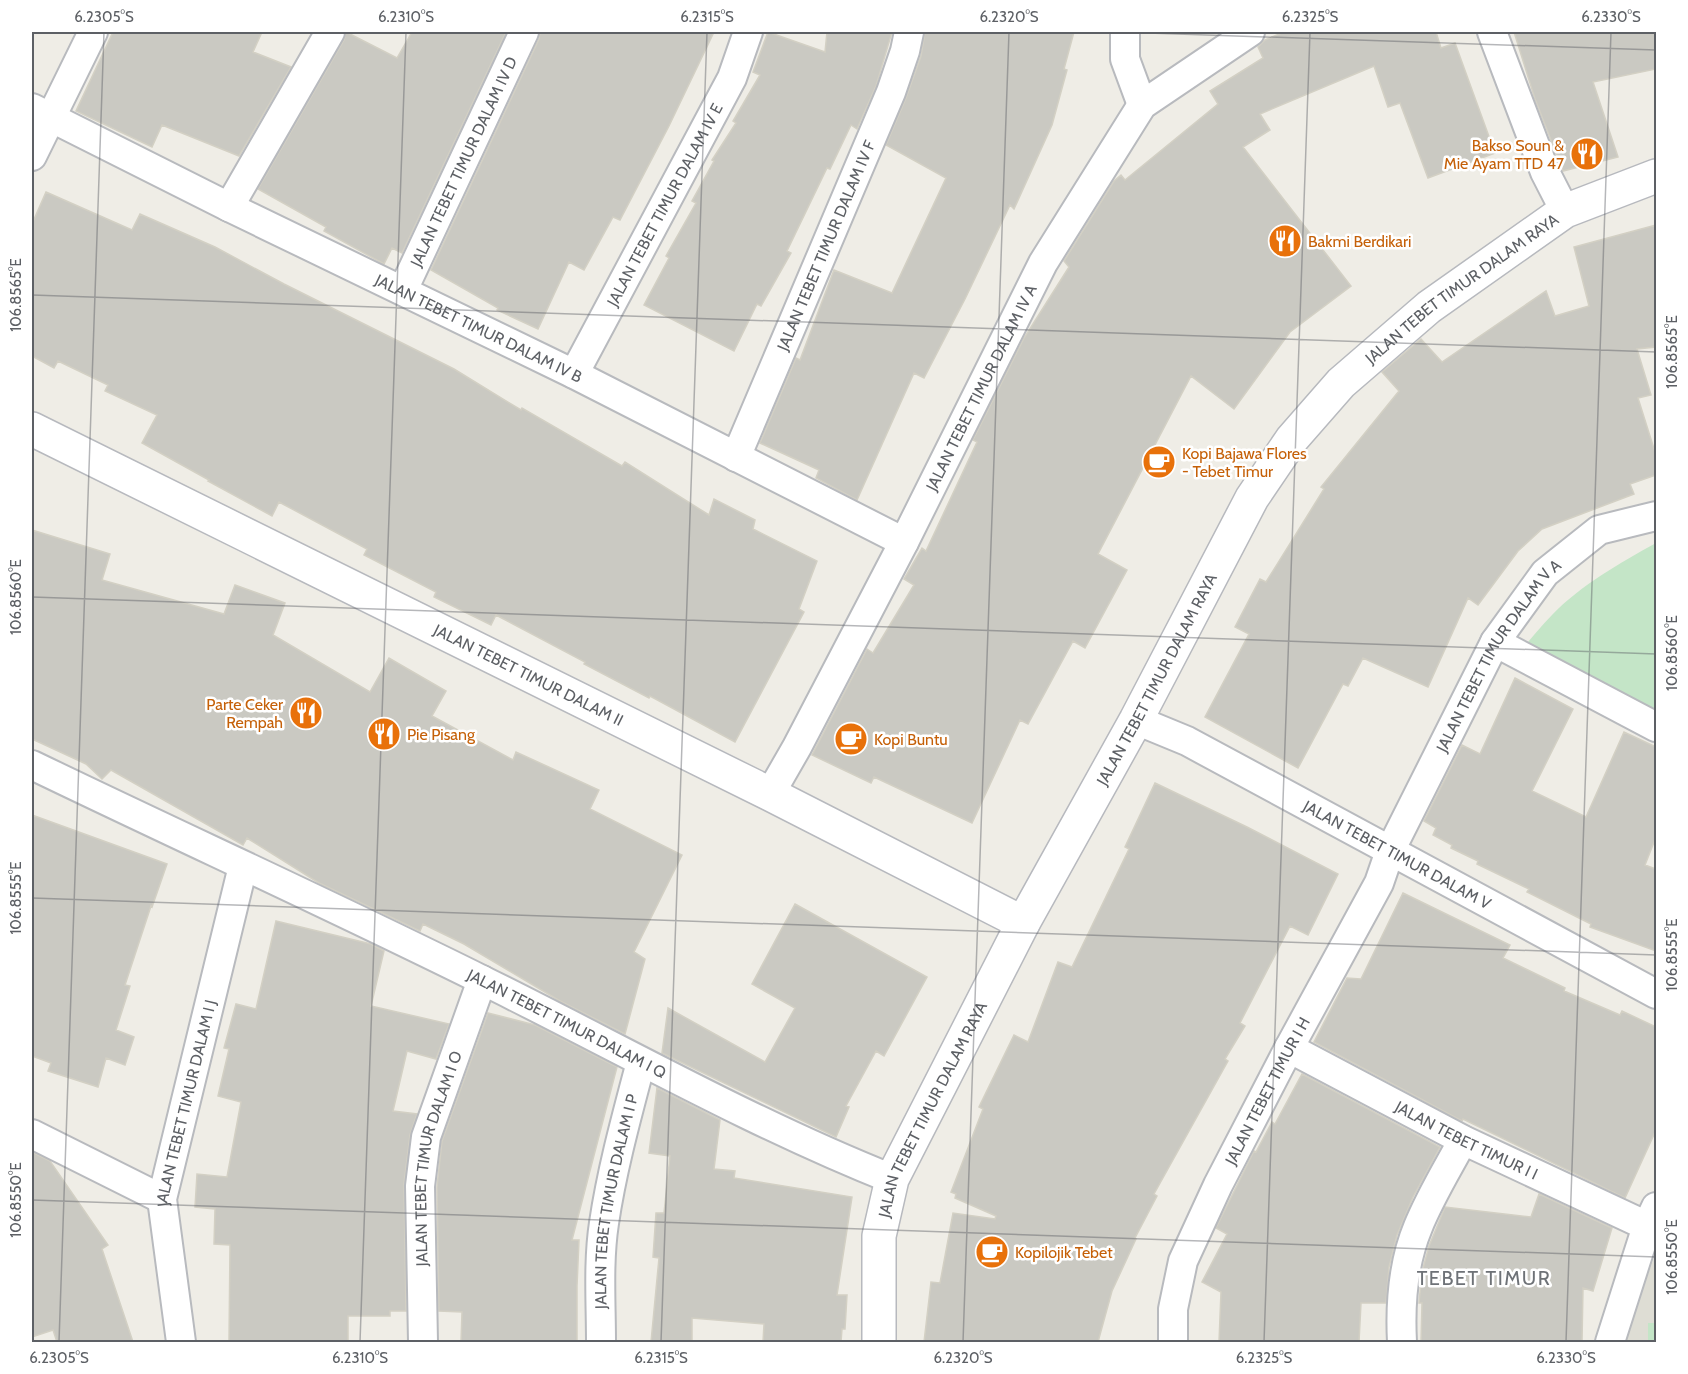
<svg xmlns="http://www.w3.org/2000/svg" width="1688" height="1374" viewBox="0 0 1688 1374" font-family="Cabin,sans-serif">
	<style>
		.education { fill: #deddd4 }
		.green { fill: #c4e5c7 }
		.building { fill: #cac9c2; stroke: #d3d0c4; stroke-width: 1.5 }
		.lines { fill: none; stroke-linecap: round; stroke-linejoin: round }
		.street-casing { stroke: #b8babe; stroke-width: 32 }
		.secondary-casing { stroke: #b7b9be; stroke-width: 36 }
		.street { stroke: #fff; stroke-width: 28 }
		.secondary { stroke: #fff; stroke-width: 33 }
		.ticks { fill: none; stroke: #5d6065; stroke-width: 1.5; stroke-opacity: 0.45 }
		.labels { text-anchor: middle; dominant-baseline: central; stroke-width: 5; stroke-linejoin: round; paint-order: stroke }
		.food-label { font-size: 16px; fill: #c56008; stroke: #fff; text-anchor: start }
		.street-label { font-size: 16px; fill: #5d6065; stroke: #fff }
		.quarter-label { font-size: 20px; letter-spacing: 1.5px; fill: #6e7277; stroke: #fff }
		.neatline { fill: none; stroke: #5d6065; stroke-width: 2 }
		.ticks-label { font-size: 15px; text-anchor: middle; fill: #5d6065 }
	</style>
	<rect width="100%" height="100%" fill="#efede6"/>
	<path class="education" d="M 1656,1253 L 1656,1342 L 1627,1342 L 1626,1331 Z"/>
	<path class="green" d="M 1656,543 L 1656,712 L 1524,647 C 1533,636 1542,625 1552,615 C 1581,585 1620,563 1656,543 Z
		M 1648,1323 L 1656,1323 L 1656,1342 L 1648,1342 Z"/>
	<path class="building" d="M 113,32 L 262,32 L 253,52 L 291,67 L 239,156 L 162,125 L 152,147 L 76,111 Z
		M 346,32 L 397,58 L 412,32 L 506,32 L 402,253 L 392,248 L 384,264 L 324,231 L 326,227 L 258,189 L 344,40 Z
		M 540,32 L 714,32 L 669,126 L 620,220 L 613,217 L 584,270 L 569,262 L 538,329 L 497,310 L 498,308 L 431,270 L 539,39 Z
		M 768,32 L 825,52 L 827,32 L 892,32 L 876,86 L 857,129 L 851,125 L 830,169 L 827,168 L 787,251 L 791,253 L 761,306 L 757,304 L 734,351 L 644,305 L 669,258 L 666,256 L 696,203 L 692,201 L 714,161 L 712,160 L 736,123 L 733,121 L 760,75 L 753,72 Z
		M 925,32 L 1074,32 L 1064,69 L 1067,70 L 1052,125 L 1014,209 L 1010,205 L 965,299 L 924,378 L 914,373 L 857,500 L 816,478 L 819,470 L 760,443 L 796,358 L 800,360 L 834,270 L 892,293 L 946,178 L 886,145 L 906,98 L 921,56 Z
		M 1284,32 L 1436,32 L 1441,48 L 1455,43 L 1495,153 L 1428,178 L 1400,103 L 1388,107 L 1374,66 L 1260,114 L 1270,130 L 1243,147 L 1351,286 L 1290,332 L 1234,409 L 1191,376 L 1098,554 L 1127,570 L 1085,648 L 1073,641 L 1028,724 L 1020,720 L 972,823 L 874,777 L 871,783 L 812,755 L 867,649 L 873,653 L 914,585 L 904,579 L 922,548 L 926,551 L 977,442 L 973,440 L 1024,338 L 1069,267 L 1064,261 L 1114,181 L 1121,175 L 1125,180 L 1218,104 L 1210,91 L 1263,58 L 1258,47 L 1265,40 Z
		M 1514,32 L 1656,32 L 1656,69 L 1593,82 L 1618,157 L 1563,171 L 1535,99 Z
		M 46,192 L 132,230 L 140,214 L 215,247 L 284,284 L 454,369 L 521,410 L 522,408 L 622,466 L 625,462 L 709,515 L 714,499 L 755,520 L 753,529 L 817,561 L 799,609 L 804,612 L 735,742 L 650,696 L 649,698 L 584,664 L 585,662 L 496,615 L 491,625 L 434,597 L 436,592 L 364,555 L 367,549 L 279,502 L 272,516 L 208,481 L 209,480 L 142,443 L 157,415 L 105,391 L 108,385 L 58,361 L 54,368 L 32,356 L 32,224 Z
		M 1656,225 L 1656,347 L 1637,349 L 1651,395 L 1638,398 L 1656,455 L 1656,475 L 1630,484 L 1634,494 L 1542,529 L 1518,551 L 1478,605 L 1468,598 L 1428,687 L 1363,658 L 1348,686 L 1343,684 L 1298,768 L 1205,717 L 1249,634 L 1235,627 L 1260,579 L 1266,582 L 1324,489 L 1321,487 L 1399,391 L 1382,372 L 1421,339 L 1442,362 L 1546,291 L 1555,316 L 1589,306 L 1574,247 Z
		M 32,530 L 110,554 L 102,580 L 224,614 L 235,585 L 285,603 L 273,635 L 370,692 L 389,658 L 446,691 L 432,716 L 513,760 L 516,752 L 599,790 L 590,809 L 682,855 L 634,952 L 645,959 L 625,1034 L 560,1001 L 464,944 L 423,924 L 420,931 L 319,883 L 247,838 L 243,845 L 111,770 L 102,779 L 86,764 L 32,739 Z
		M 1515,678 L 1573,709 L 1532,791 L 1586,817 L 1624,732 L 1656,747 L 1656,837 L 1645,865 L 1656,869 L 1656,951 L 1590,927 L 1591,924 L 1527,892 L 1529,889 L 1477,864 L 1478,861 L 1451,848 L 1452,845 L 1433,835 L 1436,828 L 1424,821 L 1462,745 L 1480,754 Z
		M 1155,783 L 1247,827 L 1338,874 L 1308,935 L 1290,926 L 1240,1023 L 1245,1026 L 1225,1059 L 1228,1061 L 1154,1194 L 1157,1196 L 1135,1238 L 1136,1239 L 1112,1291 L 1098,1342 L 924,1342 L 931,1282 L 940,1283 L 953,1213 L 995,1219 L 996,1216 L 955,1198 L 956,1194 L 951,1192 L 983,1109 L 979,1107 L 1014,1035 L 1028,1042 L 1058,962 L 1072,967 L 1129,849 L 1125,847 Z
		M 32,815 L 167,864 L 152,907 L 151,906 L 125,985 L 130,986 L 116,1030 L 134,1037 L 125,1065 L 106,1058 L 98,1087 L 48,1071 L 51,1063 L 32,1056 Z
		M 1403,893 L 1510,945 L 1503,958 L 1565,988 L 1564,991 L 1620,1015 L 1622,1011 L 1656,1027 L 1656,1130 L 1625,1198 L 1463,1119 L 1462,1121 L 1314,1042 L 1347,978 L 1361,979 Z
		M 795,904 L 927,977 L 884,1056 L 876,1051 L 846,1106 L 849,1107 L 836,1137 L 662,1053 L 668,1008 L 765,1062 L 795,1008 L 752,984 Z
		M 276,921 L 371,944 L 384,951 L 371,1006 L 449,1024 L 436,1059 L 407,1051 L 393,1111 L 417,1114 L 410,1135 L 404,1184 L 406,1311 L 390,1311 L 390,1316 L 348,1316 L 348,1342 L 229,1342 L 230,1245 L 214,1244 L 215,1209 L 195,1207 L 197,1174 L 227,1177 L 241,1102 L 218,1096 L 229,1049 L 224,1048 L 236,1004 L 256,1009 Z
		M 488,1013 L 535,1025 L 617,1067 L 572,1240 L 579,1240 L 577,1286 L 577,1342 L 461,1342 L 462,1312 L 439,1311 L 437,1187 L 442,1141 Z
		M 1302,1074 L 1440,1147 L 1413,1197 L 1397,1235 L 1389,1267 L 1386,1303 L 1361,1303 L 1359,1342 L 1219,1342 L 1221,1292 L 1202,1282 L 1227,1234 L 1216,1228 L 1254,1151 L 1256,1152 L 1272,1122 L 1275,1124 Z
		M 657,1088 L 720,1120 L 714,1169 L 735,1171 L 734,1178 L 852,1197 L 837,1295 L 847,1295 L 845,1329 L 842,1329 L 841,1342 L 763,1342 L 764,1324 L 692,1318 L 692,1342 L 651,1342 L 659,1258 L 653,1257 L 656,1213 L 664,1213 L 670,1156 L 649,1153 Z
		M 32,1152 L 50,1161 L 108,1245 L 102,1249 L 133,1342 L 57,1342 L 53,1330 L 32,1337 Z
		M 1539,1194 L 1612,1228 L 1593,1291 L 1583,1288 L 1582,1342 L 1421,1342 L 1422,1303 L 1419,1303 L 1422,1272 L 1429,1246 L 1445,1207 L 1531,1217 Z"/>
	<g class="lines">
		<g class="street-casing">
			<g id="street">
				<path d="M 1125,32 L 1125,59 L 1142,105"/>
				<path d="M 1492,32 L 1545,172 L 1565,211"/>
				<path id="s1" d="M 32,108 L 229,207 L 574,374 L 904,542"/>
				<path d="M 32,156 L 93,32"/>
				<path d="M 229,207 L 330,32"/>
				<path id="s2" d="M 403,290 L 524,32"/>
				<path id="s3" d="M 574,374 L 732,78 L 748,32"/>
				<path id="s4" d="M 736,457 L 891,92 L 905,51 L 909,32"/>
				<path d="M 1495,642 L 1656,727"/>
				<path id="s5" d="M 1136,720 L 1187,741 L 1656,994"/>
				<path id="s6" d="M 32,765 C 181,837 333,906 482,980 C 618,1047 751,1123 892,1179"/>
				<path id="s7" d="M 770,794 L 797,747 L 904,542 L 1043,263 L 1142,105 L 1250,32"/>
				<path id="s8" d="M 1289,1048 L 1463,1140 L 1647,1226"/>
				<path d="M 32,1134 L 162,1199"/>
				<path id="s9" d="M 181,1342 L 162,1199 L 243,866"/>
				<path id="s10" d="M 423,1342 L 420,1186 L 426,1137 L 482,980"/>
				<path id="s11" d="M 601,1342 C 601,1303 598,1262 604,1223 C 612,1169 627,1115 641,1062"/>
				<path id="s12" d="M 1173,1342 L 1173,1309 L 1183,1261 L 1218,1185 L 1289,1048 L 1379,883 L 1390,851 L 1495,642 L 1545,573 L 1599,530 L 1656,516"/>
				<path d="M 1402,1342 C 1400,1304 1403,1263 1418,1227 C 1430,1197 1448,1168 1463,1140"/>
				<path d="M 1610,1342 L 1647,1226 L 1656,1207"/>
			</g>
		</g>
		<g class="secondary-casing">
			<g id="secondary">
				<path id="s13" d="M 32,429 L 770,794 L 1023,923"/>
				<path id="s14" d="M 879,1342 L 879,1236 L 892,1179 L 1023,923 L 1136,720 L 1252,498 L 1292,439 L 1341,383 L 1429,307 L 1565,211 L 1656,176"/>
			</g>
		</g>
		<use href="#street" class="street"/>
		<use href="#secondary" class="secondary"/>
	</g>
	<path class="ticks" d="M 1119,32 L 1656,50M 32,295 L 1656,352M 32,597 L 1656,654M 32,898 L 1656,955M 32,1200 L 1656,1257M 59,1342 L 104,32M 360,1342 L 406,32M 661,1342 L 707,32M 963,1342 L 1009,32M 1264,1342 L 1310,32M 1566,1342 L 1611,32"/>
	<defs>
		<g id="restaurant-disc" transform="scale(1.725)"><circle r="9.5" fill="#e8710a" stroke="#fff"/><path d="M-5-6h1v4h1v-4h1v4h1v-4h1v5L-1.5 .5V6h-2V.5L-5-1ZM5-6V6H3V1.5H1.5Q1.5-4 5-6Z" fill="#fff"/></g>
		<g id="cafe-disc" transform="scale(1.725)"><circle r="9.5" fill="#e8710a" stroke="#fff"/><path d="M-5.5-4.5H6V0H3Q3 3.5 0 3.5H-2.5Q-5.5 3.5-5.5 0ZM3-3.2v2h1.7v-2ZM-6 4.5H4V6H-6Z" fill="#fff"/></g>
	</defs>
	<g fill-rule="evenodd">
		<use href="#restaurant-disc" x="1587" y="154"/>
		<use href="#restaurant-disc" x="1285" y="241"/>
		<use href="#cafe-disc" x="1159" y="462"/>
		<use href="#restaurant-disc" x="306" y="713"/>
		<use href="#restaurant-disc" x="384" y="734"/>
		<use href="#cafe-disc" x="851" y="739"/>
		<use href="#cafe-disc" x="992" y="1252"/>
	</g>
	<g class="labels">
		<g class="food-label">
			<text x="1564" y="145" text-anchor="end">Bakso Soun &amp;<tspan x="1564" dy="18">Mie Ayam TTD 47</tspan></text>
			<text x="1308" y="241">Bakmi Berdikari</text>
			<text x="1182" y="453">Kopi Bajawa Flores<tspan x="1182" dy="18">- Tebet Timur</tspan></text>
			<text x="283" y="704" text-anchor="end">Parte Ceker<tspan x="283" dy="18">Rempah</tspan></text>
			<text x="407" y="734">Pie Pisang</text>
			<text x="874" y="739">Kopi Buntu</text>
			<text x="1015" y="1252">Kopilojik Tebet</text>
		</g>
		<g class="street-label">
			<text stroke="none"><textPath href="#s2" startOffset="142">JALAN TEBET TIMUR DALAM IV D</textPath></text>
			<text stroke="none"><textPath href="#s3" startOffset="192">JALAN TEBET TIMUR DALAM IV E</textPath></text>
			<text stroke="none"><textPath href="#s4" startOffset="230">JALAN TEBET TIMUR DALAM IV F</textPath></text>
			<text stroke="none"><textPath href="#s14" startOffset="1234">JALAN TEBET TIMUR DALAM RAYA</textPath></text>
			<text stroke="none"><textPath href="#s1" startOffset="498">JALAN TEBET TIMUR DALAM IV B</textPath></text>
			<text stroke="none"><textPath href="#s7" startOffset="458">JALAN TEBET TIMUR DALAM IV A</textPath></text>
			<text stroke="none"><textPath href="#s12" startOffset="766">JALAN TEBET TIMUR DALAM V A</textPath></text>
			<text stroke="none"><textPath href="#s13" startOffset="554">JALAN TEBET TIMUR DALAM II</textPath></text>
			<text stroke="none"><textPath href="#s14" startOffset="730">JALAN TEBET TIMUR DALAM RAYA</textPath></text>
			<text stroke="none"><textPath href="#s5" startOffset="294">JALAN TEBET TIMUR DALAM V</textPath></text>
			<text stroke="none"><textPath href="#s6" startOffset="594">JALAN TEBET TIMUR DALAM I Q</textPath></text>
			<text stroke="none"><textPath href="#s12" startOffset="272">JALAN TEBET TIMUR I H</textPath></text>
			<text stroke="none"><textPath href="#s9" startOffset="243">JALAN TEBET TIMUR DALAM I J</textPath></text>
			<text stroke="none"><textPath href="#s14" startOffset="244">JALAN TEBET TIMUR DALAM RAYA</textPath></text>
			<text stroke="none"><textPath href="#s8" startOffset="200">JALAN TEBET TIMUR I I</textPath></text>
			<text stroke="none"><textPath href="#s10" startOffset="186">JALAN TEBET TIMUR DALAM I O</textPath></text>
			<text stroke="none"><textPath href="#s11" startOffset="142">JALAN TEBET TIMUR DALAM I P</textPath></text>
		</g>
		<g class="quarter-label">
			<text x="1484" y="1278">TEBET TIMUR</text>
		</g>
	</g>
	<rect width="1688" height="1374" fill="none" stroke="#ffffff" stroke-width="66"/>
	<rect x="33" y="33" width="1622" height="1308" class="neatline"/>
	<g class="ticks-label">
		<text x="104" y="22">6.2305°S</text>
		<text x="406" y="22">6.2310°S</text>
		<text x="707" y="22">6.2315°S</text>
		<text x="1009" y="22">6.2320°S</text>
		<text x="1310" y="22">6.2325°S</text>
		<text x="1611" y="22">6.2330°S</text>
		<text transform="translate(16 295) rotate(-90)" y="5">106.8565°E</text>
		<text transform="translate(1672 352) rotate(-90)" y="5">106.8565°E</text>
		<text transform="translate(16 597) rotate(-90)" y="5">106.8560°E</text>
		<text transform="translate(1672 653) rotate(-90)" y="5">106.8560°E</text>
		<text transform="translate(16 898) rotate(-90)" y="5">106.8555°E</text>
		<text transform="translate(1672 955) rotate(-90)" y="5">106.8555°E</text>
		<text transform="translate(16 1200) rotate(-90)" y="5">106.8550°E</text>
		<text transform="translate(1672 1257) rotate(-90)" y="5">106.8550°E</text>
		<text x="59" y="1363">6.2305°S</text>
		<text x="360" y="1363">6.2310°S</text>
		<text x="661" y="1363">6.2315°S</text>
		<text x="963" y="1363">6.2320°S</text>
		<text x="1264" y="1363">6.2325°S</text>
		<text x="1566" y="1363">6.2330°S</text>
	</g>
</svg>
